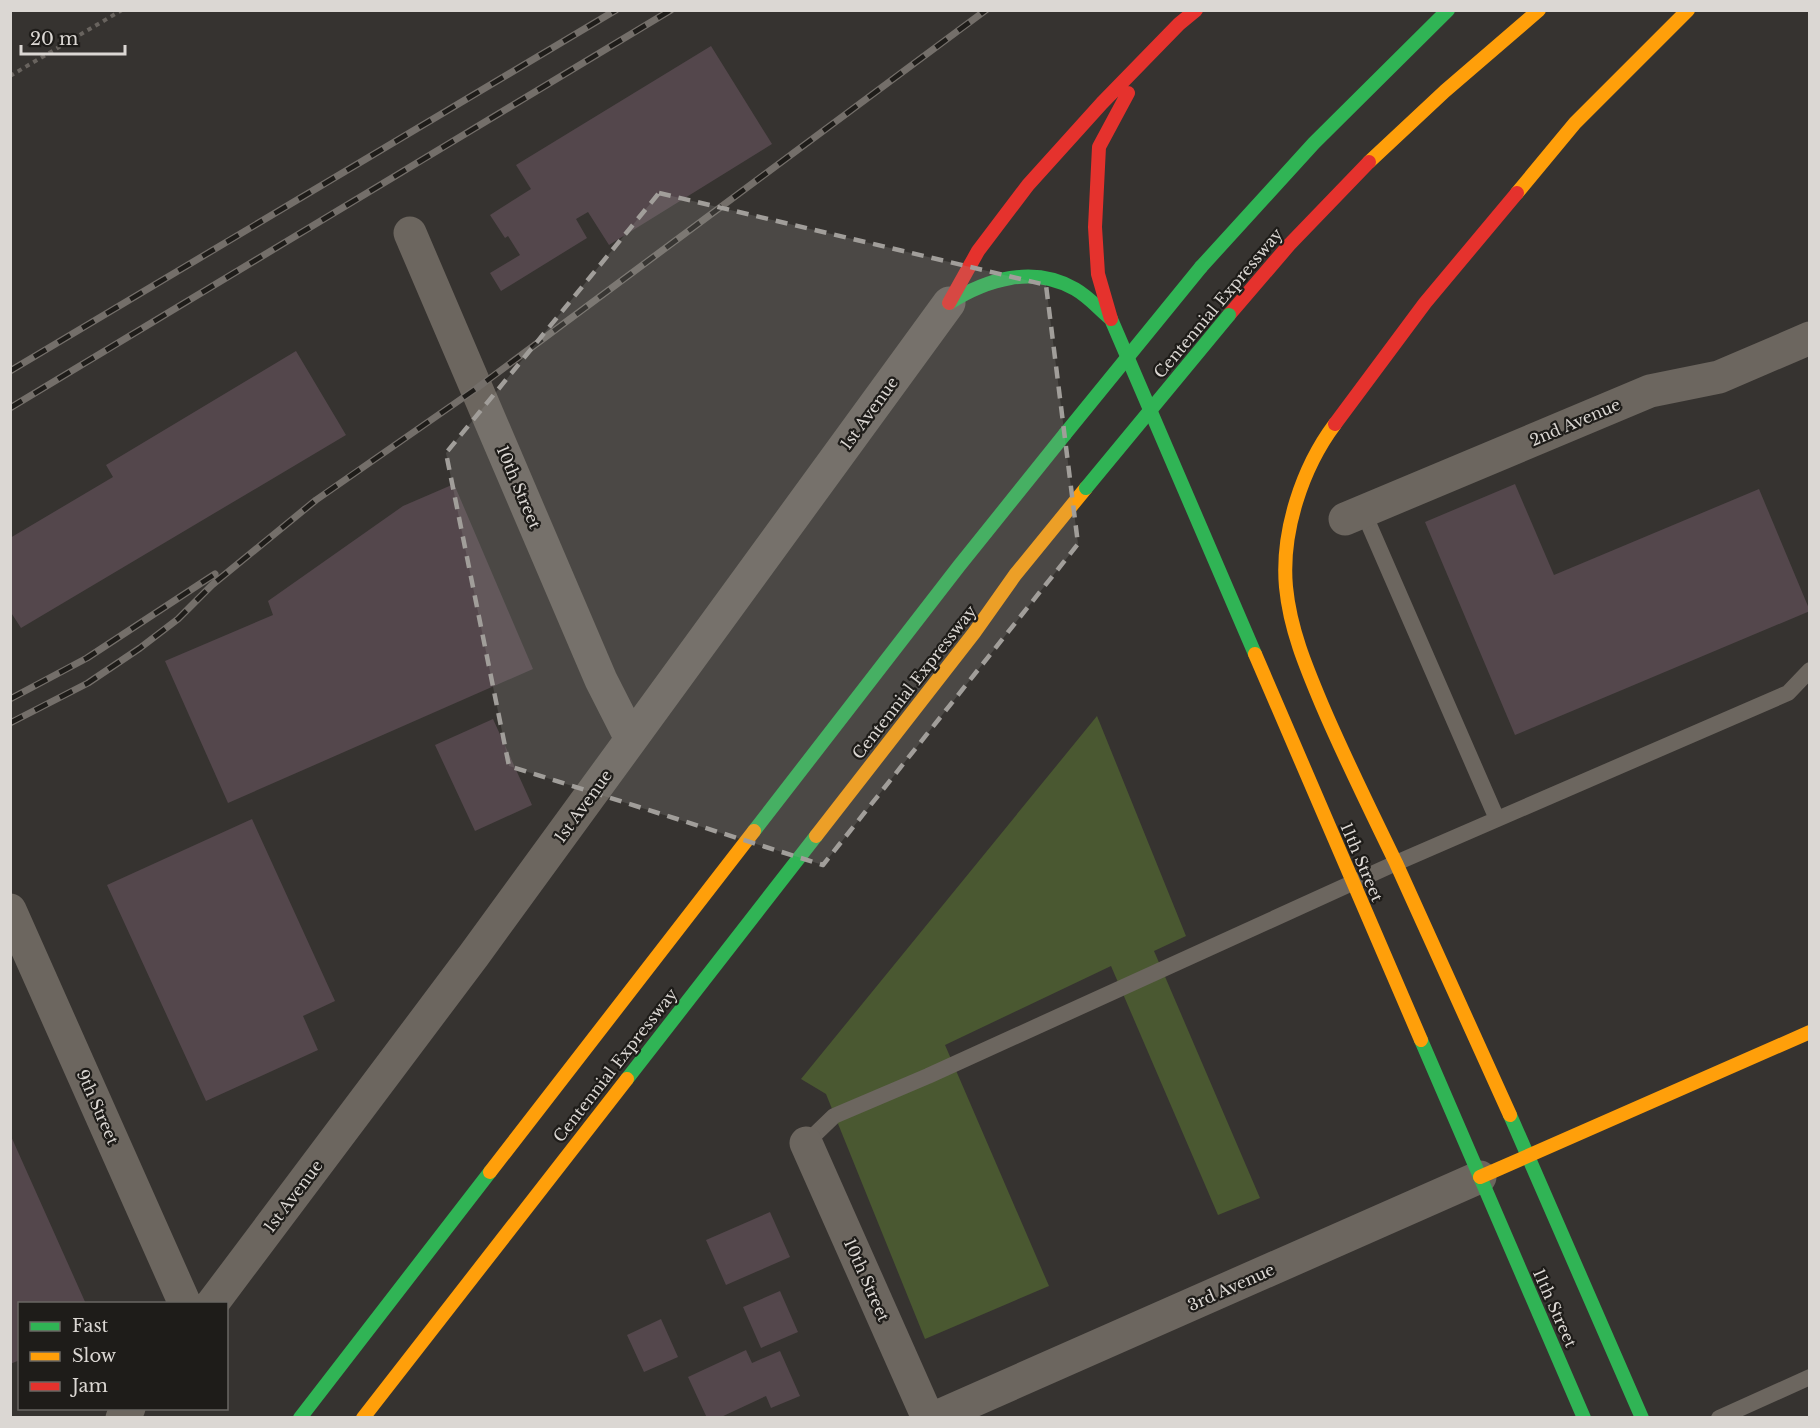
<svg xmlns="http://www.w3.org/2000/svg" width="1820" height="1428" viewBox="0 0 1820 1428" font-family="'Libre Baskerville',serif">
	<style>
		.green { fill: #4a5831 }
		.building { fill: #54474c }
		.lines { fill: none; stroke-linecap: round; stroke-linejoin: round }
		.path { stroke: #68635e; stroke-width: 4; stroke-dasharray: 4.5 4.5; stroke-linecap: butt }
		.lane { stroke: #6c665f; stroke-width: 16 }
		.street { stroke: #6c665f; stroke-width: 33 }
		.fast { stroke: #30b455; stroke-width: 14 }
		.slow { stroke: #ff9f0a; stroke-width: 14 }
		.jam { stroke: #e5322d; stroke-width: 14 }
		.rail-casing { stroke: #746f6a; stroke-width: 7 }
		.rail { stroke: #1e1c19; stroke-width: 4.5; stroke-dasharray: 14; stroke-linecap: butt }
		.fast-bridge { stroke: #30b455; stroke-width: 14 }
		.marked { fill: #a19e9a; fill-opacity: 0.2; stroke: #a19e9a; stroke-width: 4.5; stroke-dasharray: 12 8; stroke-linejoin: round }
		.labels { text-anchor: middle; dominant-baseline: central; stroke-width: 4.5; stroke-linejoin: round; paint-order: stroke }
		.street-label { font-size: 16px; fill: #dbd7d3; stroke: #1e1c19 }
	</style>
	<rect width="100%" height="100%" fill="#363330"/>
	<path class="green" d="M 1097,716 L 1186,936 L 1154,951 L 1260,1198 L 1218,1215 L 1111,966 L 945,1045 L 1049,1286 L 925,1339 L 826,1094 L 801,1079 Z"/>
	<path class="building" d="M 711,46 L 772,144 L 609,245 L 588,212 L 576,219 L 587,238 L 501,291 L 490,273 L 520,255 L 508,236 L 505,238 L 490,215 L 531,189 L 516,165 Z
		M 296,351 L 346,435 L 21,628 L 10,611 L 10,538 L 113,477 L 106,465 Z
		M 454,484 L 533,669 L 228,803 L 165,661 L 273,615 L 268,601 L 403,506 Z
		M 1515,484 L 1554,575 L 1759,489 L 1810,611 L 1515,735 L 1425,522 Z
		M 493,719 L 532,805 L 475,831 L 435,745 Z
		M 252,819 L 335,1001 L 303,1016 L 318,1050 L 206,1101 L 107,885 Z
		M 10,1134 L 86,1304 L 20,1304 L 20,1360 L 10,1364 Z
		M 770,1212 L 790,1257 L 726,1285 L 706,1240 Z
		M 780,1291 L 798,1332 L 761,1348 L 743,1307 Z
		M 661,1319 L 678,1357 L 644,1372 L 627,1335 Z
		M 746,1350 L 752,1363 L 780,1351 L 800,1396 L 771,1408 L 766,1396 L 719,1418 L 707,1418 L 688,1377 Z"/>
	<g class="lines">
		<path class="path" d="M 10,76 L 122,10"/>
		<path class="lane" d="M 1363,511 L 1497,819
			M 806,1143 L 834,1116 L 928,1076 L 1396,863 L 1788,693 L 1810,670
			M 1719,1418 L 1810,1377"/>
		<path class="street" d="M 410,233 L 601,680 L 631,739
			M 1345,519 L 1650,391 L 1719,377 L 1810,338
			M 10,910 L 185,1304
			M 806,1143 L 928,1418
			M 212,1304 L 474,955 L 949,303
			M 122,1418 L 129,1408
			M 934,1418 L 1480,1177"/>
		<path class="fast" d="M 1201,267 L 1314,143 L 1448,10
			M 949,303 C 987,279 1033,265 1075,289 C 1089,297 1099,309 1111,319 L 1255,654
			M 754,831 L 959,566 L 1065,434
			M 1421,1040 L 1584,1418
			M 627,1079 L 816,836
			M 1510,1115 L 1642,1418
			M 300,1418 L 490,1172"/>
		<path class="slow" d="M 1369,162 L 1445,91 L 1539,10
			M 1517,193 L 1575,123 L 1688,10
			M 1335,424 C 1302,468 1281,532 1286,587 C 1290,629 1306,667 1322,705 C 1345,759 1371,811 1396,863
			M 1255,654 L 1421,1040
			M 816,836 L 974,633 L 1015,575 L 1086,488
			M 1396,863 L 1510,1115
			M 490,1172 L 754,831
			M 1480,1177 L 1810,1032
			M 363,1418 L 627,1079"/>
		<path class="jam" d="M 949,303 L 978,251 L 1028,185 L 1102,103 L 1179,24 L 1196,10
			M 1229,315 L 1289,245 L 1369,162
			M 1111,319 L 1098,274 L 1095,227 L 1099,147 L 1128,93
			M 1335,424 L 1425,303 L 1517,193"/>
		<g class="rail-casing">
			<path id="rail" d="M 10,371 L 616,10
				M 10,408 L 671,10
				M 10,699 L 87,658 L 215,574
				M 10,723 L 88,683 L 140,648 L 178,619 L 212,585 L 316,500 L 477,388 L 986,10"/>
		</g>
		<use href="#rail" class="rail"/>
		<path class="fast-bridge" d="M 1065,434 L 1201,267
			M 1086,488 L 1229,315"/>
	</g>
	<path class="marked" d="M 659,193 L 1046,285 L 1078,544 L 823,865 L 509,766 L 446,453 Z"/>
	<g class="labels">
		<g class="street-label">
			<text transform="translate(1218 303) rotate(-50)">Centennial Expressway</text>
			<text transform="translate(869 413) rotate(-54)">1st Avenue</text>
			<text transform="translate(1575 422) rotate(-23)">2nd Avenue</text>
			<text transform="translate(519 487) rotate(67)">10th Street</text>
			<text transform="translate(914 682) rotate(-52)">Centennial Expressway</text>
			<text transform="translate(583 806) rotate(-54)">1st Avenue</text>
			<text transform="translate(1362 862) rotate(67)">11th Street</text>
			<text transform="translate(615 1065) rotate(-52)">Centennial Expressway</text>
			<text transform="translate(98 1107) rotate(66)">9th Street</text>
			<text transform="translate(293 1196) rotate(-53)">1st Avenue</text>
			<text transform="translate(867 1280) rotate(66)">10th Street</text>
			<text transform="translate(1231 1287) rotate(-24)">3rd Avenue</text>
			<text transform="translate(1555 1308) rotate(66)">11th Street</text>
		</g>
	</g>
	<rect width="1820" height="1428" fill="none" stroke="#dbd7d3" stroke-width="24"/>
	<rect x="18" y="1302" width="210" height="108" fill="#1e1c19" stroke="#6a6763" stroke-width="1.5"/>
	<rect x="30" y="1322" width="30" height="9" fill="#30b455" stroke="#6a6763" stroke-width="1.5"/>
	<text x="72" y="1332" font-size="18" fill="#dbd7d3">Fast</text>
	<rect x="30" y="1352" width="30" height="9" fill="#ff9f0a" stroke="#6a6763" stroke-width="1.5"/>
	<text x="72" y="1362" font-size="18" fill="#dbd7d3">Slow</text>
	<rect x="30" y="1382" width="30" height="9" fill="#e5322d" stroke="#6a6763" stroke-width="1.5"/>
	<text x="72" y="1392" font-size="18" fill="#dbd7d3">Jam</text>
	<path d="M21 45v9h104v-9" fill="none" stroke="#dbd7d3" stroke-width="3"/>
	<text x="30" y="45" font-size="18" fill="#dbd7d3" stroke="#1e1c19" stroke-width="4.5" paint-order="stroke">20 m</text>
</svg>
